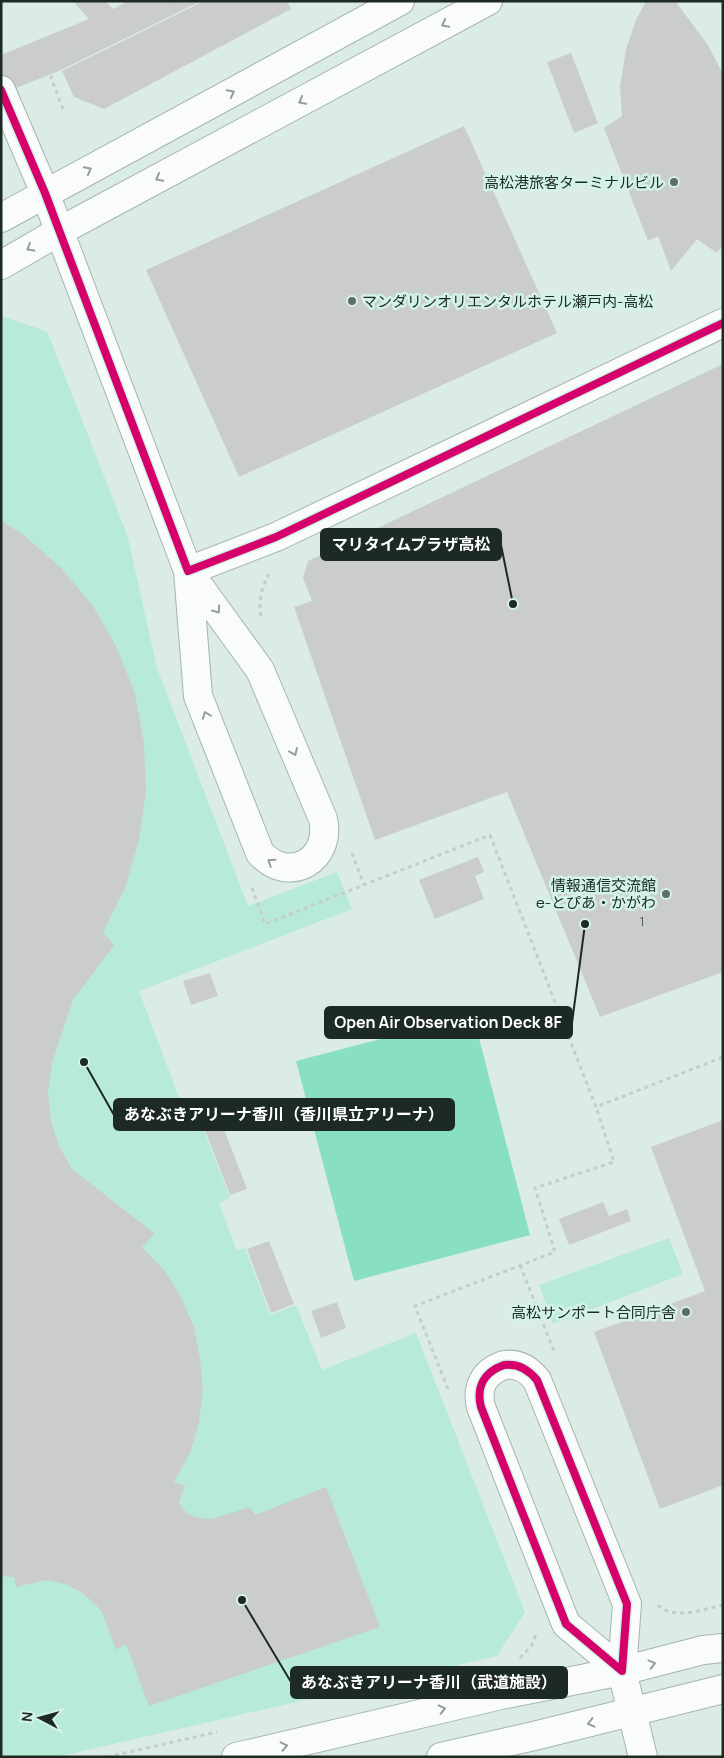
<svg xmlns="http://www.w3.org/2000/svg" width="724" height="1758" viewBox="0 0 724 1758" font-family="Manrope,'Noto Sans JP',sans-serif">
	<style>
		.green { fill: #b7ebd8 }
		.water { fill: #89dfc4 }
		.building { fill: #cbcdcc }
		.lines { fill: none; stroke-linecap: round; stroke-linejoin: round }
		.minor-casing { stroke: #a6b4af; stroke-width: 30 }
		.path { stroke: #c6cdca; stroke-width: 3; stroke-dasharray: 4 4; stroke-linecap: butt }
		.minor { stroke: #f9fcfb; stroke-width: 28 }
		.cycleway-casing { stroke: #d3f3e7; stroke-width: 11 }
		.cycleway { stroke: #d6006c; stroke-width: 8 }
		.oneway { stroke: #969d9b }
		.poi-dot { fill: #5f6d68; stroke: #d3f3e7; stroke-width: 2 }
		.labels { text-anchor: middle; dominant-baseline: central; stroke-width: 5; stroke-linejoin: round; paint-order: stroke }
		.number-label { font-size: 12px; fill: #48524f }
		.poi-label { font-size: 15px; fill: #1d2925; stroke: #d3f3e7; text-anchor: end }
		.leader { fill: none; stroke: #1d2925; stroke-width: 2 }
		.callout-dot { fill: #1d2925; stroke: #d3f3e7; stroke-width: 2 }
		.callout { fill: #1d2925; stroke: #1d2925; stroke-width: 2 }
		.callout-label { font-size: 16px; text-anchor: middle; font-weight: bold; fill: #fff }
	</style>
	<rect width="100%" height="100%" fill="#daece5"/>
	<path class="green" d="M 1,316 L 46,331 L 49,336 L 128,537 L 157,668 L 248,906 L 337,872 L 352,909 L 139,991 L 192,1132 L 203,1128 L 230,1198 L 219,1203 L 237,1251 L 245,1248 L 270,1315 L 296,1305 L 322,1370 L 416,1333 L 525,1612 L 497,1656 L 57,1757 L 1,1757 Z
		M 669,1238 L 683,1274 L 553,1324 L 539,1285 Z"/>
	<path class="water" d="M 473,1015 L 530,1235 L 354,1281 L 296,1061 Z"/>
	<path class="building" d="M 73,1 L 106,1 L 113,9 L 128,1 L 201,1 L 59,71 L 1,94 L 1,55 L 89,19 Z
		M 204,1 L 287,1 L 291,9 L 104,109 L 74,97 L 62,71 Z
		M 646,1 L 675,1 L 708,45 L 723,74 L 723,245 L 717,253 L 697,239 L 671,271 L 658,236 L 648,241 L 604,128 L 622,116 L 620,87 L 626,49 L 636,20 Z
		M 571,53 L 598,123 L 574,133 L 547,62 Z
		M 464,126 L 557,333 L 239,477 L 146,270 Z
		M 723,364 L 723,972 L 600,1017 L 507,792 L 375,840 L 294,607 L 312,601 L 303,578 L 308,561 Z
		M 1,521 L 24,535 L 61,568 L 93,606 L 117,648 L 135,694 L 144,743 L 146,792 L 139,840 L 125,888 L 103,932 L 114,945 L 73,1000 L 52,1063 L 48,1092 L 51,1121 L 59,1146 L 72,1169 L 155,1234 L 142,1247 L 164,1270 L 181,1297 L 194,1327 L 200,1358 L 203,1390 L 199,1422 L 190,1453 L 174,1482 L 185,1486 L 179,1503 L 184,1510 L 192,1516 L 201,1518 L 212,1519 L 250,1507 L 255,1515 L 326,1487 L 380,1627 L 149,1706 L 126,1644 L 116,1650 L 102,1612 L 94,1603 L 82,1593 L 68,1585 L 46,1580 L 16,1587 L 14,1577 L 1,1576 Z
		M 478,857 L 484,872 L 475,876 L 484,899 L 435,919 L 419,880 Z
		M 210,973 L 218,996 L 191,1005 L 183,981 Z
		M 723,1120 L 723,1485 L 660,1509 L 594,1332 L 705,1291 L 651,1147 Z
		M 222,1124 L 247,1189 L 230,1195 L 205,1130 Z
		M 603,1202 L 609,1216 L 627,1209 L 631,1221 L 569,1245 L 559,1219 Z
		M 269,1241 L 294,1304 L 271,1313 L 247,1249 Z
		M 337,1302 L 346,1328 L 321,1338 L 311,1311 Z"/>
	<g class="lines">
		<g class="minor-casing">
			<path id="minor" d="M 1,90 L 45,193 L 188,571 L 260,670 L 323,819 C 332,860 289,885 260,853 L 198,696 L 188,571
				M 1,218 L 400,1
				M 1,265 L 60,231 L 488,1
				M 188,571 L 276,537 L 723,323
				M 504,1365 C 518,1363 528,1369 537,1380 L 627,1604 L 622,1671 L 566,1624 L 481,1407 C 476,1387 484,1372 504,1365 Z
				M 622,1671 L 643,1757
				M 236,1757 L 501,1695 L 622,1671 L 703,1650 L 723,1648
				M 441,1757 L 534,1736 L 723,1689"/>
		</g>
		<path class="path" d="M 669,1 L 705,47 L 723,83
			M 63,109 L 51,78 L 56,66 L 65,59 L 118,35 L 183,1
			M 261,616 C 258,601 262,588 269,574
			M 352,853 L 364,885
			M 252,888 L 265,924 L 490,835 L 596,1107 L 723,1057
			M 520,1265 L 554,1351
			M 448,1389 L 415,1306 L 555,1252 L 535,1188 L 614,1162 L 596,1107
			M 658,1605 C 674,1621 704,1609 723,1605
			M 520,1658 L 532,1645 L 536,1634
			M 107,1757 L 217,1732"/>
		<use href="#minor" class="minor"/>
		<g class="cycleway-casing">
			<path id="cycleway" d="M 1,90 L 45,193 L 188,571 L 276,537 L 723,323
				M 504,1365 C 518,1363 528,1369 537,1380 L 627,1604 L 622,1671 L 566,1624 L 481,1407 C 476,1387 484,1372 504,1365 Z"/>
		</g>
		<use href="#cycleway" class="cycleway"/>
	</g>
	<defs><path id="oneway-chevron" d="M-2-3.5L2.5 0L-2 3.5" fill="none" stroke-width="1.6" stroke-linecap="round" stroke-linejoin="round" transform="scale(1.25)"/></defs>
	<g class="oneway">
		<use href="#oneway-chevron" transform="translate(445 24) rotate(152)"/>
		<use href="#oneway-chevron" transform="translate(231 93) rotate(-28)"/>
		<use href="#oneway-chevron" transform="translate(302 101) rotate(152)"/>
		<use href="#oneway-chevron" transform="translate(88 170) rotate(-28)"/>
		<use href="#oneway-chevron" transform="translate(159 178) rotate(152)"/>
		<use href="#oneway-chevron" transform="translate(30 248) rotate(150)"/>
		<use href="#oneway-chevron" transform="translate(217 610) rotate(54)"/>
		<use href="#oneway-chevron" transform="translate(206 715) rotate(-111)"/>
		<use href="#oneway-chevron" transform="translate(294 752) rotate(67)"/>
		<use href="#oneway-chevron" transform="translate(271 862) rotate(-147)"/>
		<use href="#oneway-chevron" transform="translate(652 1664) rotate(-15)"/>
		<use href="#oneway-chevron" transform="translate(442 1709) rotate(-13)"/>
		<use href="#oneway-chevron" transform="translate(591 1723) rotate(166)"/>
		<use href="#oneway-chevron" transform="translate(284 1746) rotate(-13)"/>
	</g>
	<g class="poi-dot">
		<circle cx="674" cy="182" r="5"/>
		<circle cx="352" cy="301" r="5"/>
		<circle cx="666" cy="894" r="5"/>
		<circle cx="686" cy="1312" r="5"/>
	</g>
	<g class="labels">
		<g class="number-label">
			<text x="642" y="921">1</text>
		</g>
		<g class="poi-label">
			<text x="664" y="182">高松港旅客ターミナルビル</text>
			<text x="362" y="301" text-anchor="start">マンダリンオリエンタルホテル瀬戸内-高松</text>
			<text x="656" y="885">情報通信交流館<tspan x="656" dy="17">e-とぴあ・かがわ</tspan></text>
			<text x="676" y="1312">高松サンポート合同庁舎</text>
		</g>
	</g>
	<path class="leader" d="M513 604L501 545M585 924L572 1023M84 1062L114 1115M242 1600L291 1682"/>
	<g class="callout-dot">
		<circle cx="513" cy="604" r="5"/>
		<circle cx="585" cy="924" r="5"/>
		<circle cx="84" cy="1062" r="5"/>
		<circle cx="242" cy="1600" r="5"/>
	</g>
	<g class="callout">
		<rect x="321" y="529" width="180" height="31" rx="5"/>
		<rect x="325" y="1007" width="247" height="31" rx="5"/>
		<rect x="114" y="1099" width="340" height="31" rx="5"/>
		<rect x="291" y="1667" width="276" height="31" rx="5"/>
	</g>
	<g class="callout-label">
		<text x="411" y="550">マリタイムプラザ高松</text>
		<text x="448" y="1028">Open Air Observation Deck 8F</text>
		<text x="284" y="1120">あなぶきアリーナ香川（香川県立アリーナ）</text>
		<text x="429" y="1688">あなぶきアリーナ香川（武道施設）</text>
	</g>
	<rect width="724" height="1758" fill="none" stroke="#1d2925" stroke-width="5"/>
	<g transform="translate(40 1718) rotate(276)" stroke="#d3f3e7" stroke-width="4" paint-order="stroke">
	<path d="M0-4L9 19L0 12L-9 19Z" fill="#1d2925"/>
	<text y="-8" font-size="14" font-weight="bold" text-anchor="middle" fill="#1d2925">N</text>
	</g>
</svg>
